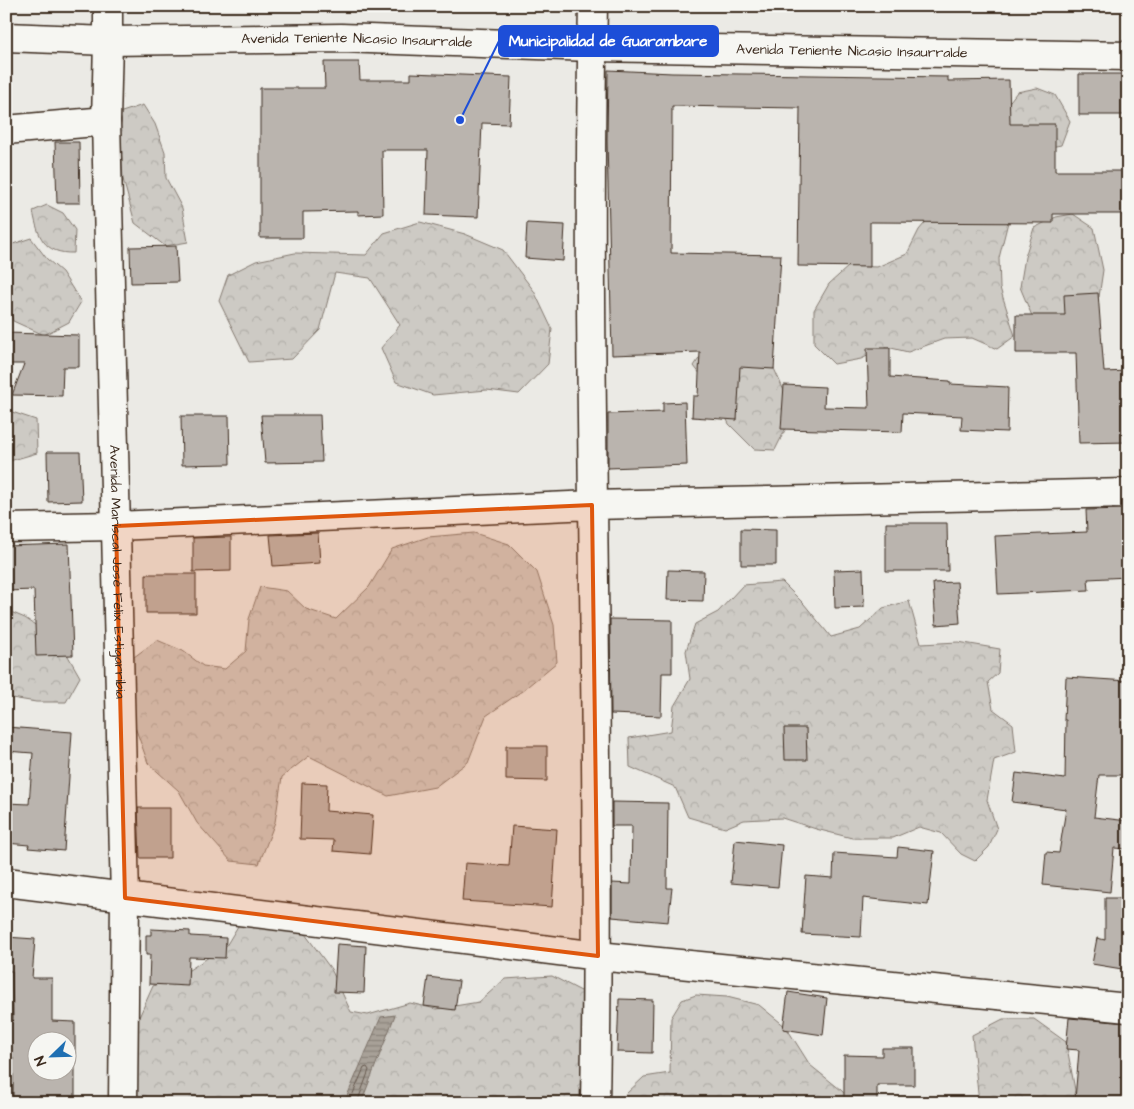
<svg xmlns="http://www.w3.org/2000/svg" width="1134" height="1109" viewBox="0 0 1134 1109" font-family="'Architects Daughter',sans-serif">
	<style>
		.forest { fill: url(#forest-crowns); stroke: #847a71 }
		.water { fill: url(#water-rules); stroke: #7c7167 }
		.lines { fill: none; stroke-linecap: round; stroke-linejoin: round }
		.shore { stroke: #675a4f; stroke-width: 1 }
		.building { fill: #bab4ae; stroke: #3b2a1e; fill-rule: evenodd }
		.minor-casing { stroke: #3b2a1e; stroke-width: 31 }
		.major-casing { stroke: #3b2a1e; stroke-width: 31 }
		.minor { stroke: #f6f6f2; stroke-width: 28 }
		.major { stroke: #f6f6f2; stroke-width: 28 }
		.marked { fill: #df570d; fill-opacity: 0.2; stroke: #df570d; stroke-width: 4; stroke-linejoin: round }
		.labels { text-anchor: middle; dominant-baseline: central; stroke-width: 5; stroke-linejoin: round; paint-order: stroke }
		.street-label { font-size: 14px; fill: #3b2a1e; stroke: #f6f6f2 }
		.leader { fill: none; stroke: #1d4ed8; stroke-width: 2 }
		.callout-dot { fill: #1d4ed8; stroke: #f6f6f2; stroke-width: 2 }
		.callout { fill: #1d4ed8; stroke: #1d4ed8; stroke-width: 2 }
		.callout-label { font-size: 15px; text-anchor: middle; font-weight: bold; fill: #fff }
	</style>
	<defs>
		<pattern id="forest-crowns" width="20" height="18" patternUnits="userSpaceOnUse" patternTransform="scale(1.25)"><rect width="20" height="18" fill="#cdcac4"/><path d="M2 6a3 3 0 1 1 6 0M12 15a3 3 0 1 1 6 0" fill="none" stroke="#b1aea8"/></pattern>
		<pattern id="water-rules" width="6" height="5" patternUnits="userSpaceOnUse" patternTransform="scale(1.25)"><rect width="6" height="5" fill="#a8a198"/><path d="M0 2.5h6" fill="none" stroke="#8a837b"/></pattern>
	</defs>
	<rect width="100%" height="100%" fill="#ebeae5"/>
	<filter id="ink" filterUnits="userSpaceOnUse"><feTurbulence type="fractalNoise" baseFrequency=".02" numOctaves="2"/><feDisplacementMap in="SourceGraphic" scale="10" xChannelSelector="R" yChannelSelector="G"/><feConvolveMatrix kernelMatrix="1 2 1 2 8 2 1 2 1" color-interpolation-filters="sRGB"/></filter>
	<g filter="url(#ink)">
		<path class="forest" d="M 1037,88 L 1055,95 L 1070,121 L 1061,145 L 1035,150 L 1002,128 L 1004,109 L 1017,92 Z
			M 143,105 L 155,124 L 165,152 L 166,178 L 182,208 L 188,242 L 165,246 L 135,223 L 123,179 L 119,113 Z
			M 945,199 L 1010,214 L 999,258 L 1000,288 L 1015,336 L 997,349 L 972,338 L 944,339 L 908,352 L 887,347 L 861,359 L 834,364 L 814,344 L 814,310 L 829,284 L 849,266 L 877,267 L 907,254 L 919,230 Z
			M 47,205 L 63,213 L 75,230 L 74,253 C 43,254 38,236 33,211 Z
			M 1073,214 L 1094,228 L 1103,270 L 1099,297 L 1080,311 L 1059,320 L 1032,316 L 1020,287 L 1025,257 L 1034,228 L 1056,217 Z
			M 420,222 L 465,234 L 503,250 L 534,291 L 552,329 L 548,364 L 519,394 L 487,390 L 433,395 L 396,382 L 381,348 L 400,325 L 370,278 L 335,273 L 320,330 L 292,359 L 249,362 L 219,301 L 228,275 L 256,261 L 295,253 L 366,255 L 384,233 Z
			M 31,238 L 47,259 L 62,272 L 81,302 L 69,322 L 44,335 L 13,321 L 6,297 L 7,246 Z
			M 704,351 L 772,364 L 785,393 L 787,426 L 775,450 L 754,449 L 729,424 L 714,392 L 694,366 Z
			M 6,410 L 36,420 L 37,453 L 6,462 Z
			M 474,533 L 509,544 L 537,572 L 554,625 L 557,662 L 522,691 L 486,716 L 468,762 L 435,787 L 388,796 L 309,756 L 282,777 L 275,822 L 259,864 L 231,861 L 197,823 L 179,791 L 148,763 L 130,713 L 130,660 L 157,640 L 183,651 L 203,666 L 225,669 L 246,651 L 249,619 L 260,587 L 287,591 L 306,609 L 336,619 L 369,587 L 392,549 L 428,537 Z
			M 782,582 L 804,604 L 831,637 L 860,629 L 883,608 L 909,601 L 921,644 L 958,642 L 1000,649 L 998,673 L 988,682 L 993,709 L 1013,724 L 1016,752 L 994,760 L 987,800 L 997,829 L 989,847 L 975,861 L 961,854 L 941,833 L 919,827 L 893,838 L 852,838 L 816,829 L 782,818 L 744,820 L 725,828 L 688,817 L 675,787 L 630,767 L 629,738 L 671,731 L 674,706 L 690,679 L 686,651 L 695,624 L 718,612 L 743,585 Z
			M 6,610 L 25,618 L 60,642 L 80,677 L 66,702 L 36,702 L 6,697 Z
			M 269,911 L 305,934 L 331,969 L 351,1012 L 368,1015 L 410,1003 L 436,1009 L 479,1002 L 505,979 L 552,976 L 606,1004 L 599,1103 L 143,1103 L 125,1075 L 136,1024 L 153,986 L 183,974 L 226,946 L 244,916 Z
			M 696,995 L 727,997 L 759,1005 L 786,1027 L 810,1065 L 841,1090 L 853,1103 L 627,1103 L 626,1094 L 644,1077 L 670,1073 L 671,1018 L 682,1000 Z
			M 1003,1019 L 1034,1019 L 1066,1042 L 1075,1090 L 1072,1103 L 979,1103 L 972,1035 Z
			M 6,1055 L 12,1063 L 18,1103 L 6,1103 Z"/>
		<path class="water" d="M 395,1015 L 361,1103 L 344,1103 L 381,1017 Z"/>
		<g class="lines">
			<path class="shore" d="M 349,1103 L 364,1068 L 367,1067 L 369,1070 L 357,1103"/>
		</g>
		<path class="building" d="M 324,62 L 359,62 L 360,80 L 411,80 L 411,73 L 511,77 L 509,124 L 482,123 L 478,217 L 426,215 L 428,150 L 382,150 L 383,214 L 358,215 L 358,211 L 303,212 L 303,238 L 260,238 L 260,88 L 325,88 Z
			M 608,70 L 672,73 L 948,77 L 948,81 L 1009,80 L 1010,124 L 1055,124 L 1055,171 L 1128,171 L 1128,214 L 1053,214 L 1053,223 L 870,222 L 870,267 L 798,266 L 800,108 L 672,106 L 671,253 L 781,255 L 774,369 L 740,367 L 737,420 L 692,417 L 693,396 L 698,396 L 700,352 L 612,355 L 607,140 Z
			M 1079,74 L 1128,74 L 1128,115 L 1079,115 Z
			M 55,142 L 79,142 L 80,203 L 57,203 Z
			M 527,223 L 565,225 L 563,261 L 525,258 Z
			M 176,246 L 178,282 L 131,283 L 130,247 Z
			M 1098,293 L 1104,372 L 1128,371 L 1128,442 L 1079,443 L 1076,353 L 1016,353 L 1016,315 L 1065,315 L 1064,295 Z
			M 6,333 L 79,335 L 79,367 L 63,367 L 62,396 L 12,395 L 24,364 L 6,364 Z
			M 867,348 L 890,348 L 890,377 L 950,381 L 950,384 L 1008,387 L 1007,432 L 961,430 L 962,416 L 903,413 L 902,432 L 781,429 L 784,385 L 825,387 L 824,407 L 869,408 Z
			M 685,402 L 687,465 L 608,468 L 608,414 L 663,412 L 663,403 Z
			M 261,415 L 320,415 L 322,462 L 265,463 Z
			M 181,416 L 229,416 L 230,464 L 182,465 Z
			M 47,452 L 80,452 L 82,501 L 48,502 Z
			M 1128,509 L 1128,577 L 1088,579 L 1089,590 L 998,594 L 995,536 L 1087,532 L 1086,510 Z
			M 886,523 L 947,523 L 948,571 L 886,571 Z
			M 741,529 L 776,530 L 776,565 L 741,565 Z
			M 318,533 L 320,563 L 273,566 L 270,535 Z
			M 231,537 L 231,571 L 193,572 L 193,538 Z
			M 69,544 L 73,655 L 36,656 L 34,590 L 6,591 L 6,546 Z
			M 863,569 L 864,607 L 835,608 L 834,570 Z
			M 668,570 L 704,571 L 703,601 L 667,600 Z
			M 146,574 L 196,574 L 196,613 L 146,613 Z
			M 957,582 L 960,623 L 936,625 L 933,583 Z
			M 610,619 L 672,620 L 672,673 L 662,673 L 661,716 L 611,714 Z
			M 1066,677 L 1128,681 L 1126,775 L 1099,775 L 1094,817 L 1128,821 L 1128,849 L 1114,848 L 1110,892 L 1043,885 L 1046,852 L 1059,853 L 1066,809 L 1012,802 L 1016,773 L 1065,779 L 1066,720 L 1064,720 Z
			M 6,727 L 72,732 L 64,851 L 28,848 L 29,845 L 6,843 L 6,803 L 29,804 L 33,753 L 6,751 Z
			M 784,728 L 806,728 L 807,760 L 785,760 Z
			M 506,746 L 547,746 L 547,781 L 506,780 Z
			M 302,783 L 327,784 L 326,811 L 373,815 L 370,854 L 333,851 L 334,840 L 300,839 Z
			M 612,802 L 668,803 L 667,888 L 672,888 L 668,922 L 612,917 L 612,883 L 631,884 L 632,826 L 612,826 Z
			M 138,808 L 170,808 L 170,858 L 140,858 Z
			M 512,826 L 557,829 L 552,907 L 462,901 L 465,863 L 509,866 Z
			M 735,840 L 782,845 L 778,887 L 731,883 Z
			M 898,847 L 934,851 L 928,905 L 863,898 L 861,937 L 802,934 L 806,876 L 833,878 L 834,853 L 897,857 Z
			M 1105,898 L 1128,898 L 1128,970 L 1092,964 L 1097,938 L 1105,940 Z
			M 151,929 L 190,931 L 190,936 L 226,938 L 225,958 L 189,957 L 188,986 L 149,984 L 150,955 L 146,955 L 146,935 L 151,935 Z
			M 6,937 L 35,939 L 32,978 L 52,978 L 52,1021 L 75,1022 L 75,1103 L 31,1103 L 31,1097 L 13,1097 L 13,1057 L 6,1057 L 6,1021 L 13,1021 L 12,971 L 6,971 ZM 38,1042 L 68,1042 L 68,1072 L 38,1072 Z
			M 337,944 L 366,946 L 364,993 L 334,992 Z
			M 428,977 L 459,981 L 455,1010 L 424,1006 Z
			M 788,992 L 827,998 L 823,1035 L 783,1029 Z
			M 619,999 L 653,1000 L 652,1053 L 617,1052 Z
			M 1069,1018 L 1128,1023 L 1128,1056 L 1124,1103 L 1075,1100 L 1079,1050 L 1066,1049 Z
			M 882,1048 L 914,1048 L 914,1085 L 877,1085 L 877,1103 L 844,1103 L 844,1055 L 882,1056 Z"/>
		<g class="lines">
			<g class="minor-casing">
				<path id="minor" d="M 593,6 C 585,372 602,737 595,1103
					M 108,41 L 108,6
					M 6,130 L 106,121
					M 6,528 L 116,526 L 592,505 L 1128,493
					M 6,882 L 598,956 L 1128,1008"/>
			</g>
			<g class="major-casing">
				<g id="major">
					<path id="s1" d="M 6,37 L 108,41 L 341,38 L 592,47 L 1128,56"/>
					<path id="s2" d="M 108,41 L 106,121 L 125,898 L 123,1103"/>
				</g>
			</g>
			<use href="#minor" class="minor"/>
			<use href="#major" class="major"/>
		</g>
	</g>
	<path class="marked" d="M 592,505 L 598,956 L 125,898 L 116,526 Z"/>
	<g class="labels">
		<g class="street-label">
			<text stroke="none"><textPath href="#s1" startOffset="351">Avenida Teniente Nicasio Insaurralde</textPath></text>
			<text stroke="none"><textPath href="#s1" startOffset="846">Avenida Teniente Nicasio Insaurralde</textPath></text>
			<text stroke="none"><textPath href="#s2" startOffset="531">Avenida Mariscal José Félix Estigarribia</textPath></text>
		</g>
	</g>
	<path class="leader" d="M460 120L499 41"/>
	<circle class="callout-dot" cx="460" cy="120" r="5"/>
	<rect class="callout" x="499" y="26" width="219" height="30" rx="5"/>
	<g class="callout-label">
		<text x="608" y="46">Municipalidad de Guarambare</text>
	</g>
	<rect width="1134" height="1109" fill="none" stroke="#f6f6f2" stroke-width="25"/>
	<rect x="12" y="12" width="1109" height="1084" fill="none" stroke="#3b2a1e" stroke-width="2" filter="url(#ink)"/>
	<g transform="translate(52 1056) rotate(247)"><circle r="24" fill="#f6f6f2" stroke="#aba49d"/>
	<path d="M0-4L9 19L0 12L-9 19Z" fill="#1f6fb2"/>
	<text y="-8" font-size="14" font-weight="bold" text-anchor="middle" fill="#3b2a1e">N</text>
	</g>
</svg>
